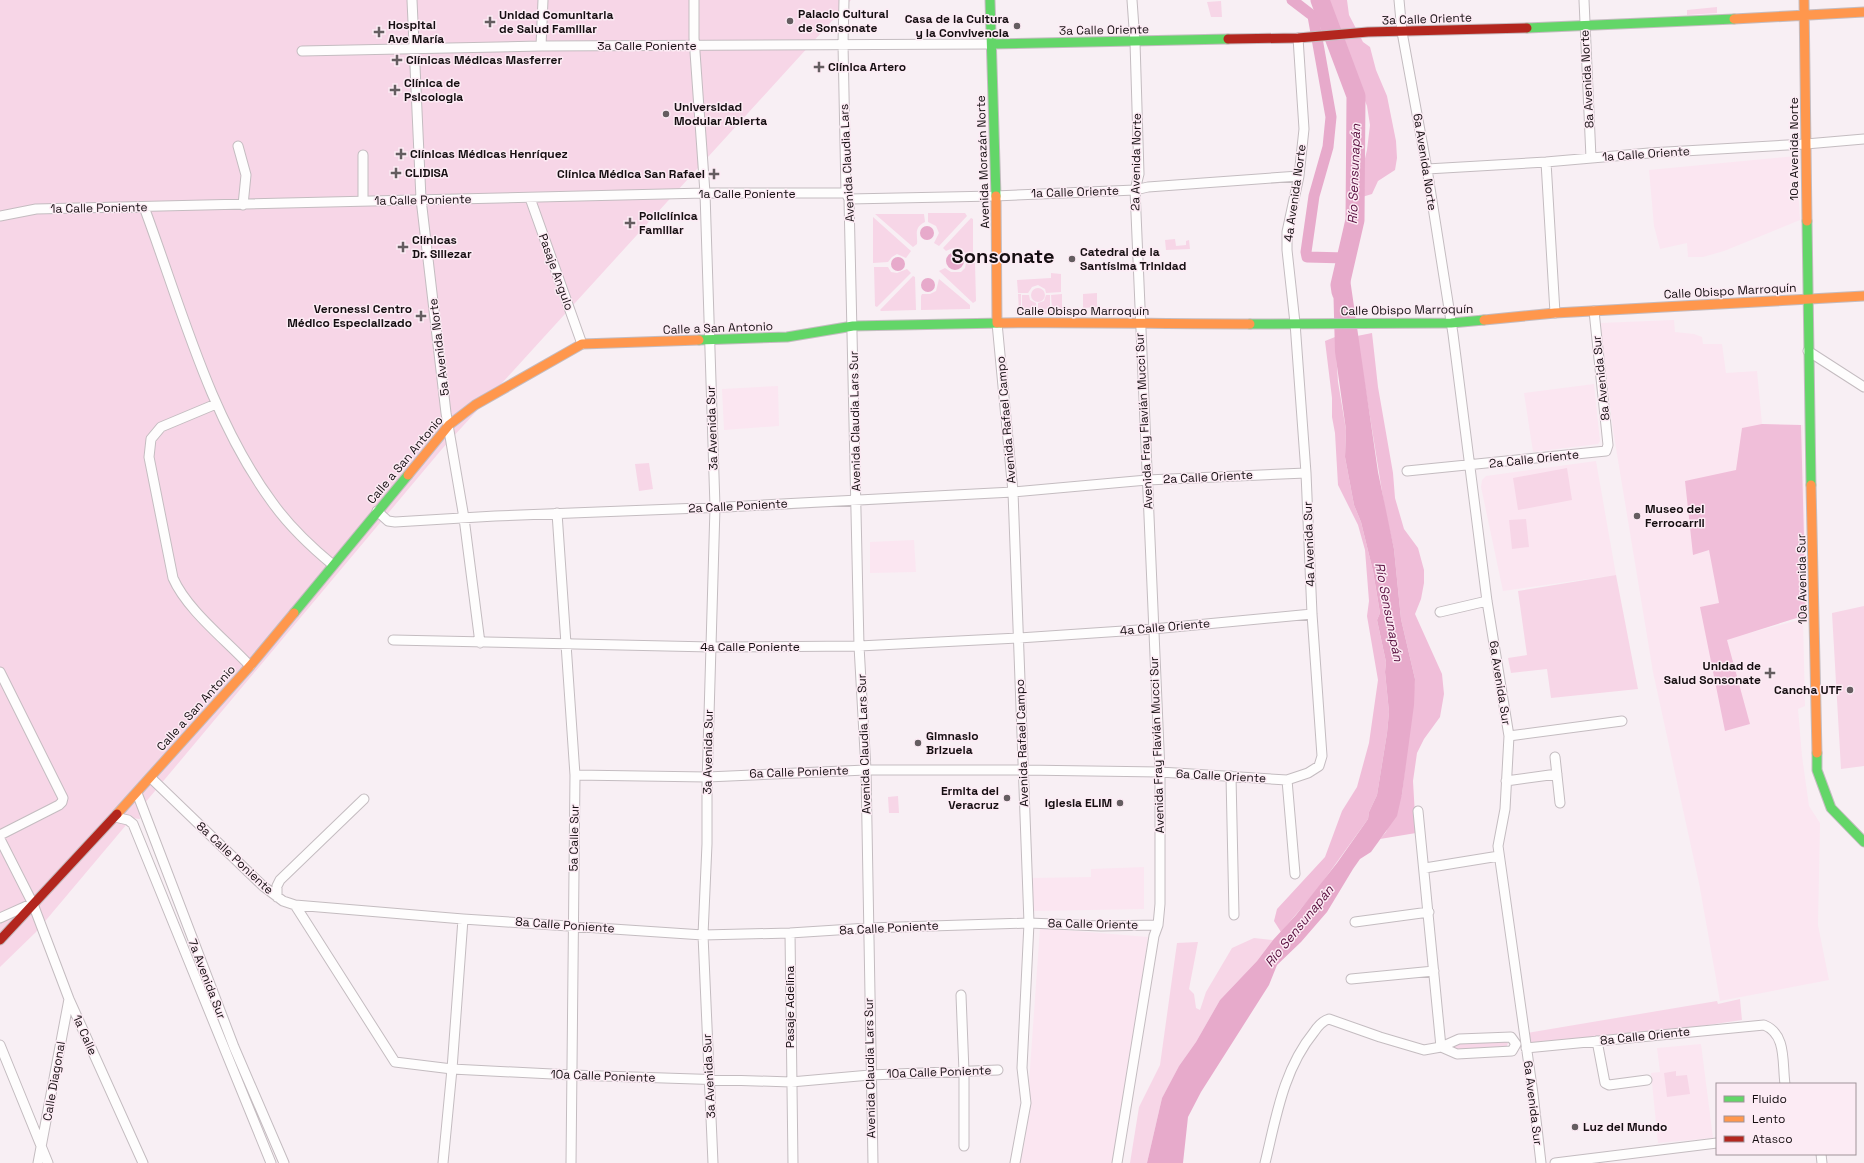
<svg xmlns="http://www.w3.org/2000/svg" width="1864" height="1163" viewBox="0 0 1864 1163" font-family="'Space Grotesk',sans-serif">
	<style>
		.built { fill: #fbe6f1 }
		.green { fill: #f7d6e7 }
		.forest { fill: #f0bed9 }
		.water { fill: #e7aacb }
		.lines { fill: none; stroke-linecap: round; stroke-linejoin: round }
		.canal { stroke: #e7aacb; stroke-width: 11 }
		.river { stroke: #e7aacb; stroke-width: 19 }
		.street-casing { stroke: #c4bcc0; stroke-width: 11 }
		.fast-casing { stroke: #c4bcc0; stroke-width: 11 }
		.slow-casing { stroke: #c4bcc0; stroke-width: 11 }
		.jam-casing { stroke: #c4bcc0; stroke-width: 11 }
		.street { stroke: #fefdfd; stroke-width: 9 }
		.fast { stroke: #63d668; stroke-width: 9 }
		.slow { stroke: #ff974d; stroke-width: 9 }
		.jam { stroke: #b3261e; stroke-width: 9 }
		.poi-dot { fill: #645d60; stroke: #fcebf4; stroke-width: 1.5 }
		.labels { text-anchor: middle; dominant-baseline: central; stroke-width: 3; stroke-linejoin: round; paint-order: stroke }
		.poi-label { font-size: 12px; font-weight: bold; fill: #150e11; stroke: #fcebf4; text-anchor: start }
		.street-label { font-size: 12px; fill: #150e11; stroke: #fcebf4 }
		.water-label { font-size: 13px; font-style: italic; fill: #590f3f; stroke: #fcebf4 }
		.town-label { font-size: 20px; font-weight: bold; fill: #150e11; stroke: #fcebf4 }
	</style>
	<rect width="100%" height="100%" fill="#f8eff4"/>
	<path class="built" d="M 1796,156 L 1800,220 L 1724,251 L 1703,257 L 1688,257 L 1687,243 L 1660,249 L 1654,226 L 1649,170 Z
		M 1674,320 L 1675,332 L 1694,334 L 1702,337 L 1703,344 L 1722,344 L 1726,373 L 1757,371 L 1762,424 L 1803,425 L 1806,615 L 1745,634 L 1803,619 L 1805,706 L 1798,709 L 1802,756 L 1809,806 L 1820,823 L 1818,925 L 1829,980 L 1720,1001 L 1699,883 L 1653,672 L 1613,430 L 1600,323 Z
		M 1594,384 L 1600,441 L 1598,444 L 1533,452 L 1524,393 Z
		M 778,386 L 779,426 L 724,430 L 722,389 Z
		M 1596,461 L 1616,575 L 1503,591 L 1481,487 L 1482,480 L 1486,476 Z
		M 914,540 L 916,572 L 870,573 L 870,542 Z
		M 1144,867 L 1144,909 L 1034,911 L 1031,878 L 1091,877 L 1091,869 Z
		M 1040,928 L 1148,937 L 1114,1163 L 1020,1163 L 1025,1139 Z
		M 1701,1044 L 1713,1138 L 1658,1143 L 1651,1073 L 1660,1072 L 1657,1048 Z"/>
	<path class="green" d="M 0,0 L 851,0 L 442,449 L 139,810 L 140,819 L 132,818 L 36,932 L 0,967 Z
		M 1221,1 L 1222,17 L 1211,17 L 1207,2 Z
		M 1717,7 L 1717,13 L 1687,15 L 1687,10 Z
		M 928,213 L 965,213 L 967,216 L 939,246 L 934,243 L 939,233 L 936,226 L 928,222 Z
		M 875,214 L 924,214 L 925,222 C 913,228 918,235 917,244 L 913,247 Z
		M 873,217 L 911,251 L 906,258 L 897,254 L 892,257 L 888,262 L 873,263 Z
		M 971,218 L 973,219 L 973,257 L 968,257 C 962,247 956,246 946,251 L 943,248 Z
		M 1175,239 L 1176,246 L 1186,245 L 1186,241 L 1189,240 L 1190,249 L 1166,250 L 1165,240 Z
		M 966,263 L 975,263 L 976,301 L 973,303 L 939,271 L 945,268 L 951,272 L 961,272 L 965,268 Z
		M 874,267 L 888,267 L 891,272 L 897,273 L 907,269 L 911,273 L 877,307 L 875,306 Z
		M 1051,273 L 1061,274 L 1061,292 L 1046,293 L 1045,289 L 1038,285 L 1032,287 L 1028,293 L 1018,293 L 1017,280 L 1051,278 Z
		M 913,276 L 915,277 L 916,310 L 881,311 L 880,310 Z
		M 939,279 L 970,305 L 970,309 L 921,310 L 921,296 L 922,294 L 930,294 L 936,291 Z
		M1031 295a7 7 0 1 1 14 0a7 7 0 1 1-14 0Z
		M 1097,293 L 1097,307 L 1083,308 L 1083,294 Z
		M 1018,294 L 1021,294 L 1021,311 L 1052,310 L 1051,295 L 1062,294 L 1062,314 L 1022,314 L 1019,311 Z
		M 1022,295 L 1029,295 L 1030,300 L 1036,303 L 1037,310 L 1022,310 Z
		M 1046,295 L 1050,295 L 1050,309 L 1038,310 L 1038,303 L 1044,301 Z
		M 649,463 L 653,489 L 639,491 L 635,464 Z
		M 1567,468 L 1572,500 L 1518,510 L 1513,478 Z
		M 1526,519 L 1529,547 L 1512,549 L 1509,520 Z
		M 1616,575 L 1638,689 L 1551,698 L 1547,669 L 1511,673 L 1508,658 L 1527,655 L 1518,591 Z
		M 1864,606 L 1864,766 L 1841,769 L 1832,613 Z
		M 898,796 L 899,813 L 889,813 L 888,797 Z
		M 1254,938 L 1273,940 L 1257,961 L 1220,1000 L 1196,1042 L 1179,1066 L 1162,1098 L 1147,1163 L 1130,1163 L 1139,1107 L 1160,1065 L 1177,943 L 1198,942 L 1189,989 L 1194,994 L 1196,1008 L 1200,1010 L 1206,992 L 1232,948 Z
		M 1740,999 L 1742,1020 L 1639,1035 L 1528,1047 L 1527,1033 L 1717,1001 L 1718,1004 Z
		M 1505,1041 L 1508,1043 L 1506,1048 L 1456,1050 L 1453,1047 L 1456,1043 Z
		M 1676,1071 L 1676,1076 L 1687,1075 L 1690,1094 L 1667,1097 L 1664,1073 Z"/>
	<path class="forest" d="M 1326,0 L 1347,0 L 1349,15 L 1363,42 L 1370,47 L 1376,70 L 1387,96 L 1396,141 L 1397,158 L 1395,170 L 1378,181 L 1372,194 L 1362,197 L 1363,167 L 1367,150 L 1370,125 L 1367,106 Z
		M 1372,333 L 1378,387 L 1393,473 L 1395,498 L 1404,529 L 1418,548 L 1424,570 L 1424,583 L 1421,599 L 1415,614 L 1442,674 L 1444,694 L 1440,717 L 1424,739 L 1417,753 L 1413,781 L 1416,833 L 1380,839 L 1386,832 L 1402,794 L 1415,679 L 1401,619 L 1394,549 L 1385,510 L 1357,336 Z
		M 1335,337 L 1338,382 L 1346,430 L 1345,457 L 1354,505 L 1361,522 L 1373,571 L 1380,613 L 1377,620 L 1386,662 L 1385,672 L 1389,712 L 1387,733 L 1377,795 L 1369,812 L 1368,819 L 1316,891 L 1281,932 L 1274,921 L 1277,909 L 1325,857 L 1342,811 L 1357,787 L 1369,743 L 1378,680 L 1367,616 L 1369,601 L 1365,550 L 1358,525 L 1338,485 L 1335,433 L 1332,417 L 1332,398 L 1325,341 Z
		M 1762,424 L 1801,425 L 1806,615 L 1727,640 L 1750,724 L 1725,731 L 1700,607 L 1719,603 L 1709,550 L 1693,555 L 1685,481 L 1736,470 L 1742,428 Z"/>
	<path class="water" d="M920 233a7 7 0 1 1 14 0a7 7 0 1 1-14 0Z
		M946 261a9 9 0 1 1 18 0a9 9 0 1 1-18 0Z
		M891 264a7 7 0 1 1 14 0a7 7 0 1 1-14 0Z
		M 1344,267 L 1349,272 L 1378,472 L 1394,549 L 1401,619 L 1415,679 L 1414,705 L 1402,794 L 1397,816 L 1371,852 L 1360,859 L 1353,869 L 1327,912 L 1301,942 L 1277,965 L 1269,985 L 1201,1092 L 1188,1117 L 1183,1163 L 1147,1163 L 1162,1098 L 1179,1066 L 1196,1042 L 1220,1000 L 1257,961 L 1273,940 L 1296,915 L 1337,863 L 1368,819 L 1369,812 L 1377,795 L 1387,733 L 1389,712 L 1385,672 L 1386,662 L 1377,620 L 1380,613 L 1373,571 L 1361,522 L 1354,505 L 1345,457 L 1346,430 L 1335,352 L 1333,279 Z
		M921 285a7 7 0 1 1 14 0a7 7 0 1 1-14 0Z"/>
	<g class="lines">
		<path class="canal" d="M 1292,0 L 1313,16 L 1331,117 L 1328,147 L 1314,196 L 1306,252 L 1307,257 L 1346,258"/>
		<path class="river" d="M 1320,0 L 1356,96 L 1355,220 L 1340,285 L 1341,292"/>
		<g class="street-casing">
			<path id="street" d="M 412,0 L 421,199 L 446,413 L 464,518 L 480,643
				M 694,0 L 694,38 L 705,193 L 715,507 L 707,785 L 707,844 L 703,935 L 713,1163
				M 844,0 L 843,44 L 846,193 L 849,199 L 859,646 L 866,770 L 873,1163
				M 1399,0 L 1402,32 L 1427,169 L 1453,334 L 1487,601 L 1509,736 L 1505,809 L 1498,846 L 1533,1094 L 1541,1163
				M 1584,0 L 1591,158
				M 541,46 L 543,0
				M 302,51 L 541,46 L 992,44
				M 238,146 L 246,175 L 243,205
				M 1546,162 L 1555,313
				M 1427,169 L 1546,162 L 1649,153 L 1806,144 L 1864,139
				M 530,198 L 582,344
				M 849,199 L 995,196 L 1135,190 L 1148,187 L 1299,176
				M 363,201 L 363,155
				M 144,207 C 181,306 209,416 272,502 C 289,526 310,546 333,565
				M 0,216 L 36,209 L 705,193 L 846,193
				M 997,323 L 1013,492 L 1029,923 L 1022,1068 L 1026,1103 L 1015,1163
				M 1808,351 L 1864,387
				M 216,404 L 161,427 L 151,439 L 149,457 L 173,578 C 187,610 226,640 250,666
				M 1407,471 L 1606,451 L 1608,445 L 1594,311
				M 377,511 L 388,521 L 395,522 L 495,516 L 726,507 L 1013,492 L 1147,480 L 1306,473
				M 557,513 L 575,775 L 571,1163
				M 1440,612 L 1487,601
				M 393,640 L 711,647 L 859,646 L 1019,638 L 1153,629 L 1312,614
				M 0,672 L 63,798 L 62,802 L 59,805 L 0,835
				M 1509,736 L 1622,721
				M 1555,757 L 1560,803
				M 575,775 L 707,777 L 866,770 L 1023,770 L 1160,772 L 1287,780 L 1308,773 L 1319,766 L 1322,756 L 1312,614 L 1306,473 L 1295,323 L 1287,250 L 1287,232 L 1299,176 L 1304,129 L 1298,38
				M 1231,776 L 1234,915
				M 151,778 L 263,886 L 283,901 L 295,905 L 463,919 L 703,935 L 790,933 L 868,928 L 1029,923 L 1101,926 L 1158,925
				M 1287,780 L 1295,874
				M 1506,781 L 1557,774
				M 137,793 L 234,1047 L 284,1163
				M 1418,811 L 1441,1047 L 1457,1054 L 1512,1051 L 1516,1044
				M 115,817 L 128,820 L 133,824 L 271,1163
				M 0,839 L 33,904 L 69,999 L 143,1163
				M 1425,868 L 1499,856
				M 277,897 L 277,886 L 280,880 L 364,799
				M 295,905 L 395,1062 L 452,1069 L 572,1075 L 791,1082 L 870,1075 L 998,1070
				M 0,918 L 31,904
				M 1355,922 L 1429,912
				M 790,933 L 793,1163
				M 1351,979 L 1434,971
				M 961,995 L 964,1072 L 964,1146
				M 1597,1041 L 1605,1083 L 1609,1085 L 1647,1080
				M 0,1045 L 48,1163
				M 1526,1048 L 1764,1025 C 1787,1034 1782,1063 1785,1084
				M 1821,1154 L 1822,1163
				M 38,1163 L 69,999
				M 443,1163 L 452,1069 L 463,919
				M 1117,1163 L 1154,936 L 1158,925 L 1160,904 L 1160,772 L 1135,190 L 1139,174 L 1135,42 L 1132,0
				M 1265,1163 C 1276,1118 1283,1070 1314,1032 C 1318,1026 1322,1021 1329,1019 L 1380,1037 L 1424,1050 L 1441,1047 L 1459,1039 L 1511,1037 L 1516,1044
				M 1555,1163 L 1717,1143"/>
		</g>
		<g class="fast-casing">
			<path id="fast" d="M 990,0 L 996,196
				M 1527,28 L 1734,19
				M 992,44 L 1228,39
				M 1807,221 L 1811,485
				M 1250,324 L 1451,323 L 1484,320
				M 699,340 L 787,337 L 853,326 L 1001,323
				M 294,613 L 408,475
				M 1817,753 L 1817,770 L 1831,808 L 1864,842"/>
		</g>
		<g class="slow-casing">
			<path id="slow" d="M 1804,0 L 1807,221
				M 1734,19 L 1864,12
				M 996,196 L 997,323
				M 1484,320 L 1555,313 L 1864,296
				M 1001,323 C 1084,322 1167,324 1250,324
				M 408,475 L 449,425 L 475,405 L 582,344 L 699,340
				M 1811,485 L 1817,753
				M 117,814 L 250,666 L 294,613"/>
		</g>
		<g class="jam-casing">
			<path id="jam" d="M 1228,39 L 1298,38 L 1368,32 L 1527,28
				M 0,940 L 117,814"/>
		</g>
		<use href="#street" class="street"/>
		<use href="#fast" class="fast"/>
		<use href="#slow" class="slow"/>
		<use href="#jam" class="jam"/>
	</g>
	<g class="poi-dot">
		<circle cx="790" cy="21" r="4"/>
		<path d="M488 16h4v4h4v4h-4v4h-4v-4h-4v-4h4z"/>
		<circle cx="1017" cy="26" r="4"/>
		<path d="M377 26h4v4h4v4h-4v4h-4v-4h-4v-4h4z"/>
		<path d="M395 54h4v4h4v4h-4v4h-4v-4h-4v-4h4z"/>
		<path d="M817 61h4v4h4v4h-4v4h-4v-4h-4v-4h4z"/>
		<path d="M393 84h4v4h4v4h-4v4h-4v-4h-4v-4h4z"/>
		<circle cx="666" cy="114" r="4"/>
		<path d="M399 148h4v4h4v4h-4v4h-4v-4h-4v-4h4z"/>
		<path d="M394 167h4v4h4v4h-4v4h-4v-4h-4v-4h4z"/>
		<path d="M712 168h4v4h4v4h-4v4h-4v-4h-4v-4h4z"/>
		<path d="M628 217h4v4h4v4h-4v4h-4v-4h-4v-4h4z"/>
		<path d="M401 241h4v4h4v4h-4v4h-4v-4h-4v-4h4z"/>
		<circle cx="1072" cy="259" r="4"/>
		<path d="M419 310h4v4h4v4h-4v4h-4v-4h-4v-4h4z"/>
		<circle cx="1637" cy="516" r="4"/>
		<path d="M1768 667h4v4h4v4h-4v4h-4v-4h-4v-4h4z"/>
		<circle cx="1850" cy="690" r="4"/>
		<circle cx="918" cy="743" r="4"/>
		<circle cx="1007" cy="798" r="4"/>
		<circle cx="1120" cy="803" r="4"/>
		<circle cx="1575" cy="1127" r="4"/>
	</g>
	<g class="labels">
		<g class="poi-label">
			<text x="798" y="14">Palacio Cultural<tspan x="798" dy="14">de Sonsonate</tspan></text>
			<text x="499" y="15">Unidad Comunitaria<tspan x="499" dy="14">de Salud Familiar</tspan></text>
			<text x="1009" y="19" text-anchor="end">Casa de la Cultura<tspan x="1009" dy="14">y la Convivencia</tspan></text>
			<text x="388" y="25">Hospital<tspan x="388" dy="14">Ave María</tspan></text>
			<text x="406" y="60">Clínicas Médicas Masferrer</text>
			<text x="828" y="67">Clínica Artero</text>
			<text x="404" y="83">Clínica de<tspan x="404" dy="14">Psicologia</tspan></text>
			<text x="674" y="107">Universidad<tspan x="674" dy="14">Modular Abierta</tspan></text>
			<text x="410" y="154">Clínicas Médicas Henríquez</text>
			<text x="405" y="173">CLIDISA</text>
			<text x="705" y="174" text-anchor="end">Clínica Médica San Rafael</text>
			<text x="639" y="216">Policlínica<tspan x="639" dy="14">Familiar</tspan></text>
			<text x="412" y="240">Clínicas<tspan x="412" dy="14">Dr. Siliezar</tspan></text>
			<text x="1080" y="252">Catedral de la<tspan x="1080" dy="14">Santísima Trinidad</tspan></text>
			<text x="412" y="309" text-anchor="end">Veronessi Centro<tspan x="412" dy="14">Médico Especializado</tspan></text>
			<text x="1645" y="509">Museo del<tspan x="1645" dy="14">Ferrocarril</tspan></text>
			<text x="1761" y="666" text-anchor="end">Unidad de<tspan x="1761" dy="14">Salud Sonsonate</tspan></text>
			<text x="1842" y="690" text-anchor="end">Cancha UTF</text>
			<text x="926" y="736">Gimnasio<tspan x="926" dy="14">Brizuela</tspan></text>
			<text x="999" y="791" text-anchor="end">Ermita del<tspan x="999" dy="14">Veracruz</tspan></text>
			<text x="1112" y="803" text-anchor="end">Iglesia ELIM</text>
			<text x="1583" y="1127">Luz del Mundo</text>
		</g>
		<g class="street-label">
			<text transform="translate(1427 19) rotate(-2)">3a Calle Oriente</text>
			<text transform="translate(1104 30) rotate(-1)">3a Calle Oriente</text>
			<text x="647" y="46">3a Calle Poniente</text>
			<text transform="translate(1587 79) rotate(-93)">8a Avenida Norte</text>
			<text transform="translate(1794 149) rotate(-90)">10a Avenida Norte</text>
			<text transform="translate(1646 154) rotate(-4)">1a Calle Oriente</text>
			<text transform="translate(983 162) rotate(-92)">Avenida Morazán Norte</text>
			<text transform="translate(1136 162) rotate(-89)">2a Avenida Norte</text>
			<text transform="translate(1425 162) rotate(81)">6a Avenida Norte</text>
			<text transform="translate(847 163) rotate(-93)">Avenida Claudia Lars</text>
			<text transform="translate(1075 192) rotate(-2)">1a Calle Oriente</text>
			<text transform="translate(1295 193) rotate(-82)">4a Avenida Norte</text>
			<text x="747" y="194">1a Calle Poniente</text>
			<text transform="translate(423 200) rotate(-1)">1a Calle Poniente</text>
			<text transform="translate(99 208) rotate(-1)">1a Calle Poniente</text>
			<text transform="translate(556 272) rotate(70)">Pasaje Angulo</text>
			<text transform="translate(1730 291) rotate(-3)">Calle Obispo Marroquín</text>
			<text transform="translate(1407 310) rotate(-1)">Calle Obispo Marroquín</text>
			<text x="1083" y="311">Calle Obispo Marroquín</text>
			<text transform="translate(718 328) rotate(-2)">Calle a San Antonio</text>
			<text transform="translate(439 347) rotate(-97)">5a Avenida Norte</text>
			<text transform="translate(1601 378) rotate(-96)">8a Avenida Sur</text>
			<text transform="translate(1006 420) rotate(-95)">Avenida Rafael Campo</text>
			<text transform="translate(855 421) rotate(-91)">Avenida Claudia Lars Sur</text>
			<text transform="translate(1144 421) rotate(-93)">Avenida Fray Flavián Mucci Sur</text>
			<text transform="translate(712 428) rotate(-92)">3a Avenida Sur</text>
			<text transform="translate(1534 459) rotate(-6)">2a Calle Oriente</text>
			<text transform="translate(405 460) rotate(-50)">Calle a San Antonio</text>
			<text transform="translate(1208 477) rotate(-3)">2a Calle Oriente</text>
			<text transform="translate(738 506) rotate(-3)">2a Calle Poniente</text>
			<text transform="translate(1309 544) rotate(-92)">4a Avenida Sur</text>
			<text transform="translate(1802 579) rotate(-91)">10a Avenida Sur</text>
			<text transform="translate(1165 627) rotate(-5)">4a Calle Oriente</text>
			<text x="750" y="647">4a Calle Poniente</text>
			<text transform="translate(1500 683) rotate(81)">6a Avenida Sur</text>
			<text transform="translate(196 708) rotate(-48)">Calle a San Antonio</text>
			<text transform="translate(1022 743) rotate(-92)">Avenida Rafael Campo</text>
			<text transform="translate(864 744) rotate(-92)">Avenida Claudia Lars Sur</text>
			<text transform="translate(1157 745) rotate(-92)">Avenida Fray Flavián Mucci Sur</text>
			<text transform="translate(708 752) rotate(-89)">3a Avenida Sur</text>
			<text transform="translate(799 772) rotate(-2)">6a Calle Poniente</text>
			<text transform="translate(1221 776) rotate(3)">6a Calle Oriente</text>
			<text transform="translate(574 838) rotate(-89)">5a Calle Sur</text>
			<text transform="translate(235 858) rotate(43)">8a Calle Poniente</text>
			<text transform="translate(1093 924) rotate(1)">8a Calle Oriente</text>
			<text transform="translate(565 925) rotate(4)">8a Calle Poniente</text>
			<text transform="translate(889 928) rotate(-3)">8a Calle Poniente</text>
			<text transform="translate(207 979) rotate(69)">7a Avenida Sur</text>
			<text transform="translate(790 1007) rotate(-90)">Pasaje Adelina</text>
			<text transform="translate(85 1035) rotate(66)">1a Calle</text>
			<text transform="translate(1645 1036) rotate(-6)">8a Calle Oriente</text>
			<text transform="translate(870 1068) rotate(-91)">Avenida Claudia Lars Sur</text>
			<text transform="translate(939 1072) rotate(-2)">10a Calle Poniente</text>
			<text transform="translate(603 1076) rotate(2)">10a Calle Poniente</text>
			<text transform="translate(709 1076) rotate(-93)">3a Avenida Sur</text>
			<text transform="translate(54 1081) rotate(-80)">Calle Diagonal</text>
			<text transform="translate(1533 1103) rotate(83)">6a Avenida Sur</text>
		</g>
		<g class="water-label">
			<text transform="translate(1354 174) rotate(-88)">Río Sensunapán</text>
			<text transform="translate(1389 612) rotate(79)">Río Sensunapán</text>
			<text transform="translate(1299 926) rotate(-51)">Río Sensunapán</text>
		</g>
		<g class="town-label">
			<text x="1003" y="256">Sonsonate</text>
		</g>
	</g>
	<rect x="1716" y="1083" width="140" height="72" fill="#fcebf4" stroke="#a09399"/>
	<rect x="1724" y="1096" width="20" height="6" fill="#63d668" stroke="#a09399"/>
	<text x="1752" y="1103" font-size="12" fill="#150e11">Fluido</text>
	<rect x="1724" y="1116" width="20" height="6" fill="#ff974d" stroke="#a09399"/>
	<text x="1752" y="1123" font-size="12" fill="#150e11">Lento</text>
	<rect x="1724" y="1136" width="20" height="6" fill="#b3261e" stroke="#a09399"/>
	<text x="1752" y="1143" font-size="12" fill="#150e11">Atasco</text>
</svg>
